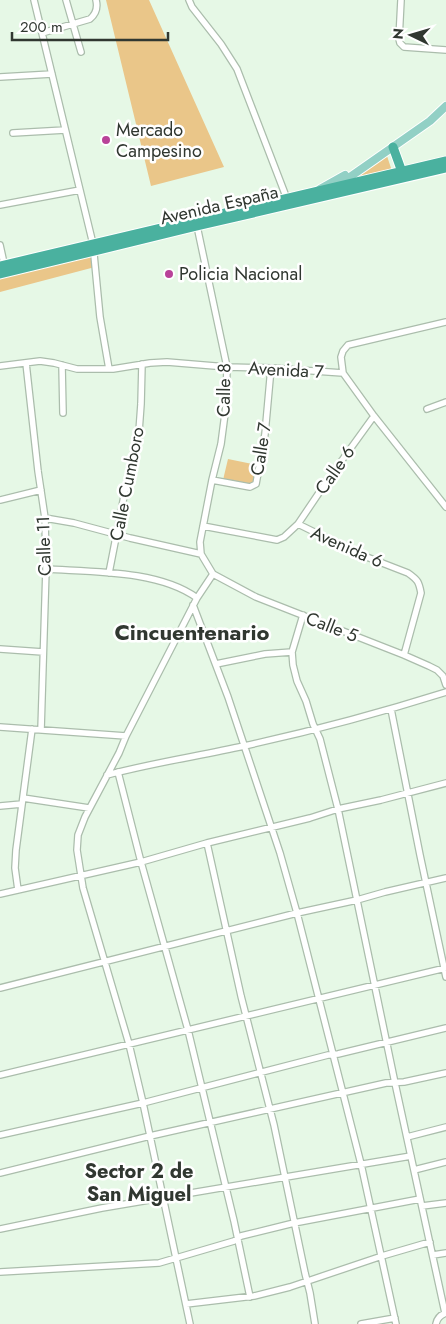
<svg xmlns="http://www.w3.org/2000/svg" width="446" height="1324" viewBox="0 0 446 1324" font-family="Jost,sans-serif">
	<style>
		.green { fill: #eac689 }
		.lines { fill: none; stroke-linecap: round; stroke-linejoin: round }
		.minor-casing { stroke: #abbdac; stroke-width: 8 }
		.major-casing { stroke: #fff; stroke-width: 10 }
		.highway-casing { stroke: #fff; stroke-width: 11 }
		.minor { stroke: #fff; stroke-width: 5.5 }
		.major { stroke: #92d0c5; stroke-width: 8 }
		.highway { stroke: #4ab19f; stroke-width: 9 }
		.poi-dot { fill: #b94299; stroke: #fff; stroke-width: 2 }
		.labels { text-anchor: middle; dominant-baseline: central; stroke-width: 5; stroke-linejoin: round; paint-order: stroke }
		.poi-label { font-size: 18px; fill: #303730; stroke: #fff; text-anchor: start }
		.street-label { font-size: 18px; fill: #303730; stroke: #fff }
		.quarter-label { font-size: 20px; font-weight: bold; fill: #303730; stroke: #fff }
		.district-label { font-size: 22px; font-weight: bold; fill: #303730; stroke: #fff }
	</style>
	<rect width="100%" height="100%" fill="#e6f8e6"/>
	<path class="green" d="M 106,0 L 149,0 L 224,167 L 151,186 Z
		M 386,153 L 392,171 L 351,180 Z
		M 94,251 L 95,267 L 0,292 L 0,274 Z
		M 228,459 L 257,465 L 253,485 L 223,480 Z"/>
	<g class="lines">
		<g class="minor-casing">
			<path id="minor" d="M 34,0 L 93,244 L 100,317 L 109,369
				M 66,0 L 81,52
				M 189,0 L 192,7 L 221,44 L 237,69 L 287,199
				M 401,0 L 399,39 L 400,43 L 404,47 L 446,50
				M 42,33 L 90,19 C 96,14 98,8 96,0
				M 0,77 L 52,74
				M 13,133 L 65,130
				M 0,205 L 80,190
				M 197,226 L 227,367 L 226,406 L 221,444 L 212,480 L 200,542 L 201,554
				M 0,245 L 5,268
				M 446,322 L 348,345 L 343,351 L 341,357 L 343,373 L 374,416 L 446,507
				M 26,363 L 38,471 L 45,518 L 46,569 L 41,730
				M 62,365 L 63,413
				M 0,366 L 40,361 L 54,363 L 77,369 L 113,369 L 150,363 L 167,362 L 227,367 L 271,368 L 343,373
				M 427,409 L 446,402
				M 212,480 L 250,487 L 256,484 L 265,434 L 271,368
				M 0,500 L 41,490
				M 45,518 L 74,523 L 130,538 L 201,554 L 213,574
				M 298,524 L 327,481 L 374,416
				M 203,526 L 277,540 L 284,537 L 298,524 L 359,554 L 408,573 C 418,580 419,582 421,593 L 404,655
				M 46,569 C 91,572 159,570 197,598
				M 109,573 L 125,491 L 138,445 L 141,404 L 142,364
				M 213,574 L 256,597 L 404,655 L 429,666 L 437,670 L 443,676 L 446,685
				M 193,605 L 228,697 L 280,853 L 297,913 L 361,1164 L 396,1324
				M 303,615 L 292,652 L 293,665 L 297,681 L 306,701 L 313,724 L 320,739 L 338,809 L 395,1083 L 445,1313
				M 0,649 L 43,652
				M 216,664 L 265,654 L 292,652
				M 391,709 L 420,855 L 446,977
				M 0,727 L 126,736
				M 118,772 L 141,862 L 188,1030 L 234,1221 L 250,1297
				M 107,775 C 152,763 199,756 244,746 C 312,731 379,713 446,692
				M 23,798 L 89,808
				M 0,806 L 22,804
				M 207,843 L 241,996 L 274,1125 L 305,1273 L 310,1293 L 315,1324
				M 18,890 L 15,868 L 16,850 L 32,729
				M 0,894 L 141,862 L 207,843 L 310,818 L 338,809 L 381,800 L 446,783
				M 0,988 L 297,913 L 357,900 L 385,892 L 446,878
				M 0,1075 L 446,968
				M 0,1135 L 143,1103 L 328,1055 L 338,1054 L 446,1028
				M 407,1137 L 446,1127
				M 414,1170 L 446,1162
				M 0,1173 L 150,1136 L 386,1083 L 404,1082 L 446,1073
				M 422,1206 L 446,1203
				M 0,1229 L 102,1208 L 179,1195 L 411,1156
				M 433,1255 L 446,1253
				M 0,1272 L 159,1263 L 234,1241 L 241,1236 L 294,1223 L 420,1199
				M 186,1304 L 254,1296 L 290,1287 L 382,1256 L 430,1242
				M 190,1324 L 143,1103 L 129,1044 L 83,888 L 77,850 L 78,835 L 85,817 L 119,753 L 126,736 L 197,598 L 213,574
				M 361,1324 L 395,1318
				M 436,1324 C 437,1318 440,1315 446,1313"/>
		</g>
		<g class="major-casing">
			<path id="major" d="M 337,186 L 430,121 L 446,106
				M 320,189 L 345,175"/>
		</g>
		<g class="highway-casing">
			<path id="highway" d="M 393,147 L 402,172
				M 0,266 L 446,161
				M 0,274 L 197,226 L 446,168"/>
		</g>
		<use href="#minor" class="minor"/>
		<use href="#major" class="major"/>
		<use href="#highway" class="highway"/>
	</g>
	<g class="poi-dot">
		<circle cx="106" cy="140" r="5"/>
		<circle cx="169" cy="274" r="5"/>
	</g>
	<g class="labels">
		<g class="poi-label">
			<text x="116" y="130">Mercado<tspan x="116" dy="21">Campesino</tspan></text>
			<text x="179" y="274">Policia Nacional</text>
		</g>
		<g class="street-label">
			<text transform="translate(219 205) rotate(-13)">Avenida España</text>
			<text transform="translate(286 370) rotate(3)">Avenida 7</text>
			<text transform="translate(224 390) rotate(-89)">Calle 8</text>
			<text transform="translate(261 449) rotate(-81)">Calle 7</text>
			<text transform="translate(335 470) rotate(-55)">Calle 6</text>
			<text transform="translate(127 484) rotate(-79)">Calle Cumboro</text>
			<text transform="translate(44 546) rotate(-92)">Calle 11</text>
			<text transform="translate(347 547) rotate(24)">Avenida 6</text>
			<text transform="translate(332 627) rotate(21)">Calle 5</text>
		</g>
		<g class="quarter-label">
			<text x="139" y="1171">Sector 2 de<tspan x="139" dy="23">San Miguel</tspan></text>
		</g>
		<g class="district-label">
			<text x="192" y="632">Cincuentenario</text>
		</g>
	</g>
	<g transform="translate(411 35) rotate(275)" stroke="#ffffff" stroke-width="4" paint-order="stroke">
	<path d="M0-4L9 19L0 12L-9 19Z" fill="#303730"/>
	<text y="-8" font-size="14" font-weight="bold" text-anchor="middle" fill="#303730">N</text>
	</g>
	<path d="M12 32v8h156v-8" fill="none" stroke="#303730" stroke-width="2.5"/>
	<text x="20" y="32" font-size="15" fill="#303730" stroke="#ffffff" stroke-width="4" paint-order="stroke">200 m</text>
</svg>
